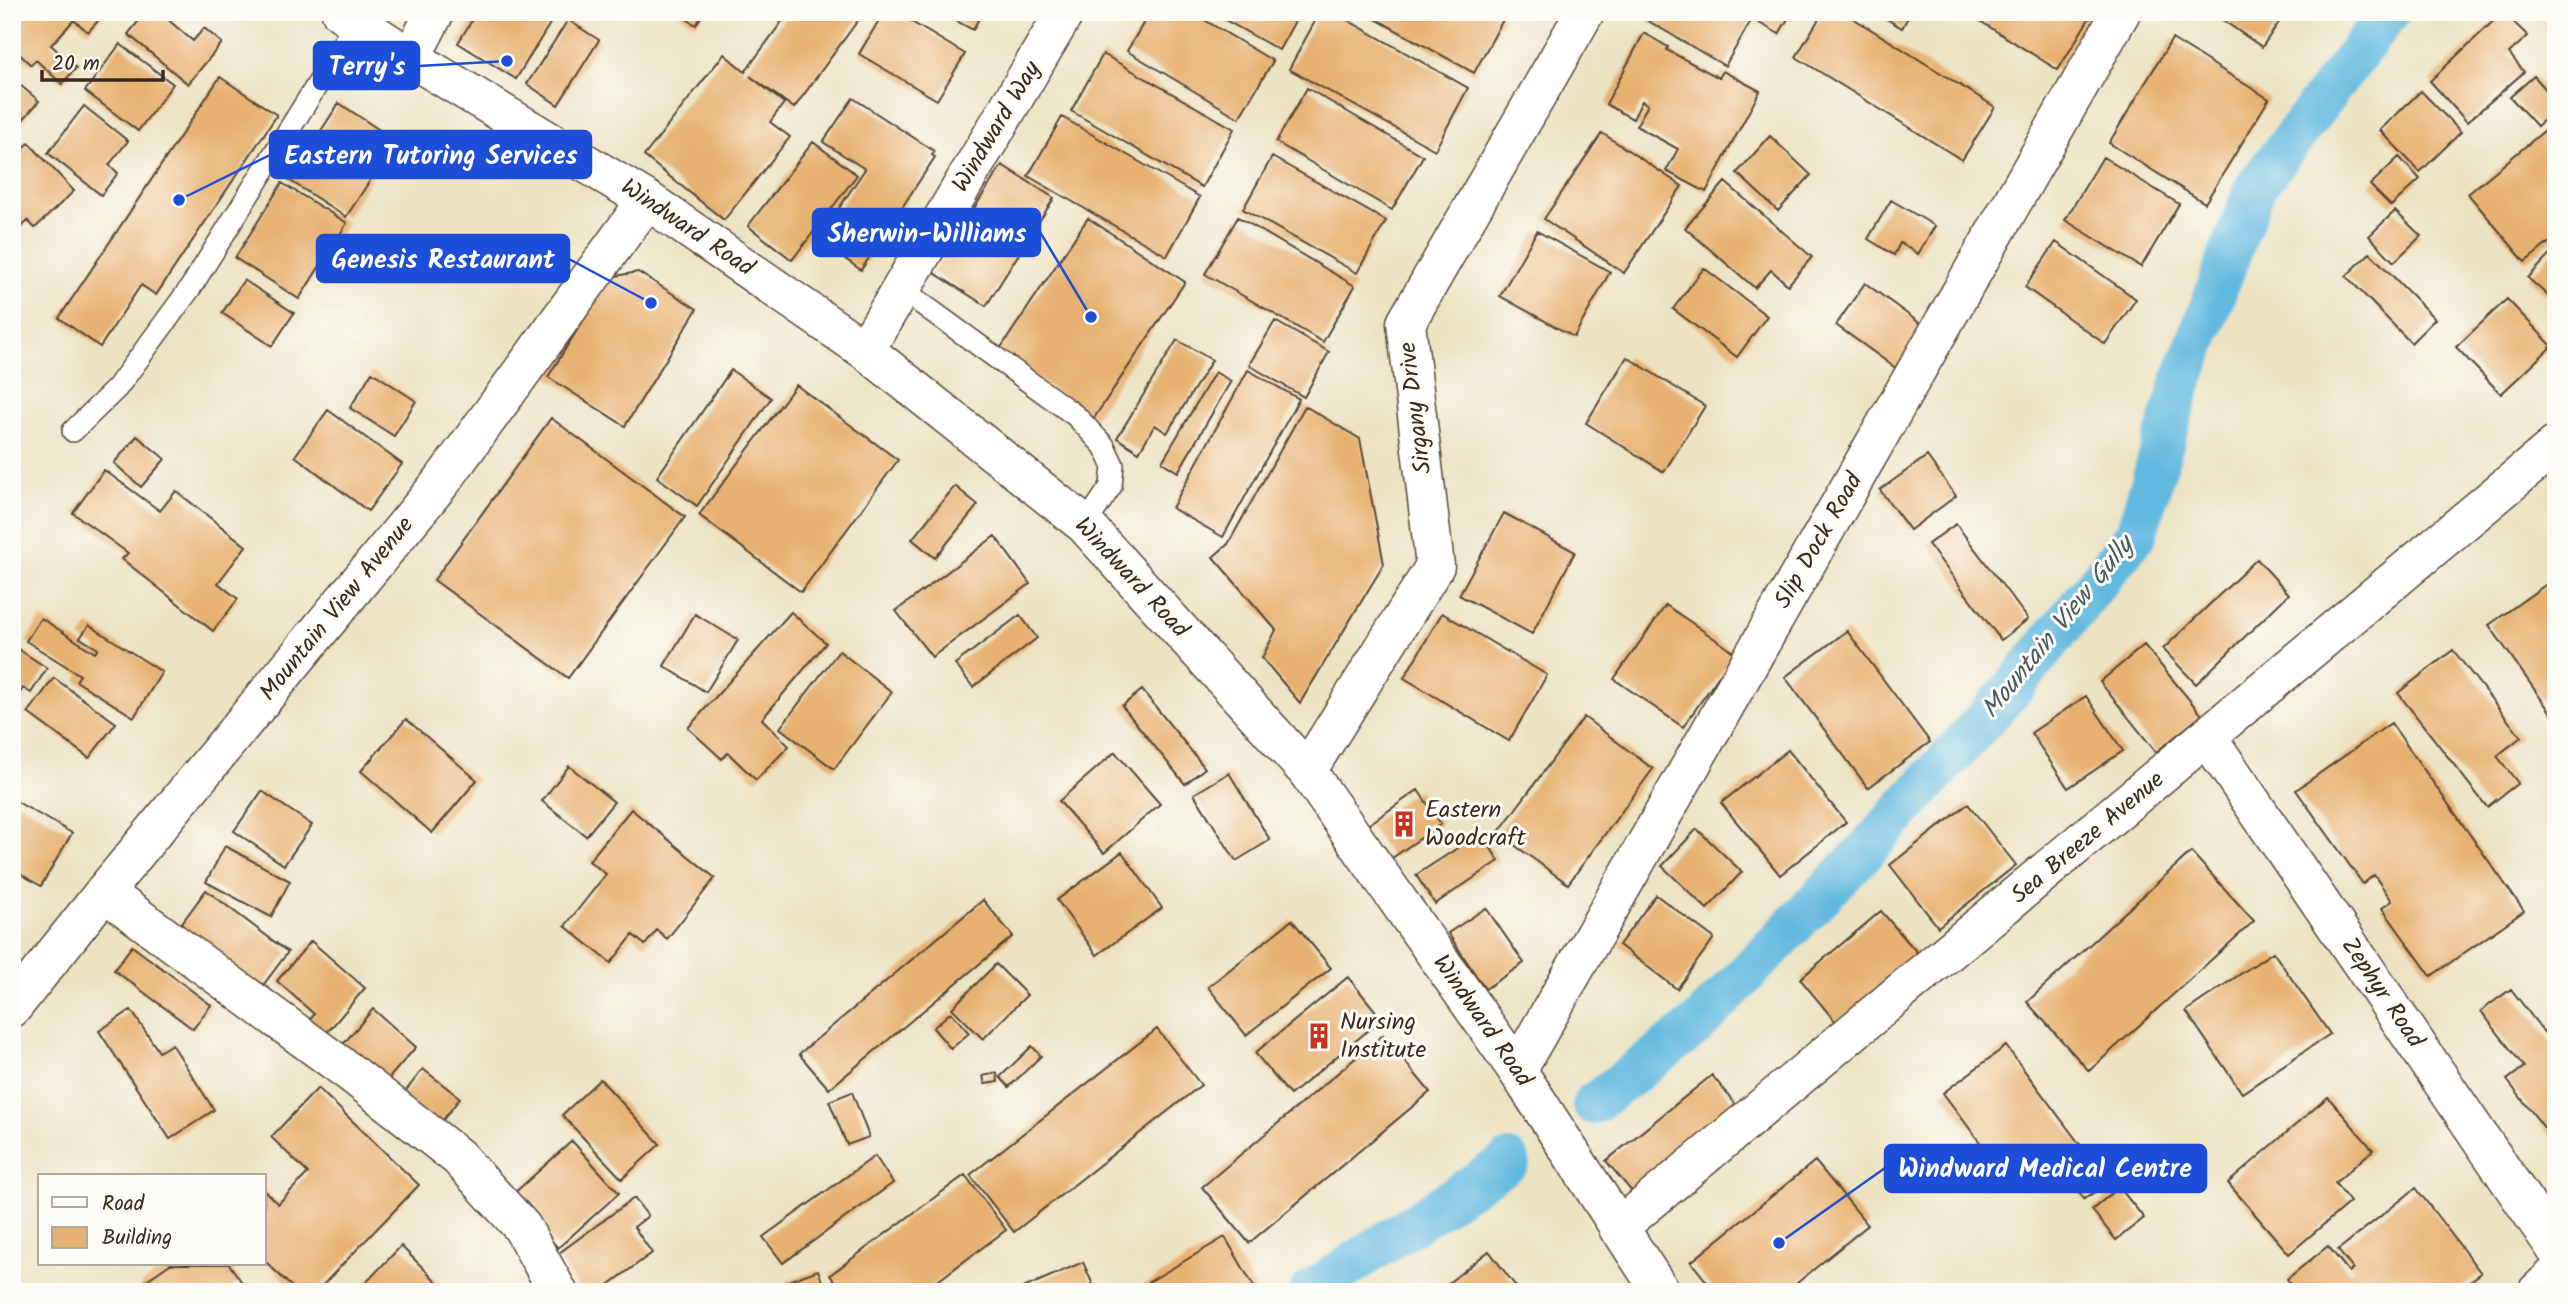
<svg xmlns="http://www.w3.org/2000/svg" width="2568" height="1304" viewBox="0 0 2568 1304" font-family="Kalam,sans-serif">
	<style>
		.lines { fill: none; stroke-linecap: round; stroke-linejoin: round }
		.canal { stroke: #62b9df; stroke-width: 42 }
		.building { fill: #e7b171 }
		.lane-casing { stroke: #564637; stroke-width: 24 }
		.street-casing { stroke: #564637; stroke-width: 41 }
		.secondary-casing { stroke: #564637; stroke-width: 41 }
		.lane { stroke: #fff; stroke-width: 21 }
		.street { stroke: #fff; stroke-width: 38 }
		.secondary { stroke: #fff; stroke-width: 38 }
		.labels { text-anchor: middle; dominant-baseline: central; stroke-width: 6; stroke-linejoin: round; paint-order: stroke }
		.street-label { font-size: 24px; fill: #3b2a1e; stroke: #fdfcf7 }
		.poi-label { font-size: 24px; fill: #3b2a1e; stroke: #fdfcf7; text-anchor: start }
		.water-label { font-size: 26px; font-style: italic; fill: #495c62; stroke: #fdfcf7 }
		.leader { fill: none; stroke: #1d4ed8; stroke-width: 2.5 }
		.callout-dot { fill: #1d4ed8; stroke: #fdfcf7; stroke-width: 2.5 }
		.callout { fill: #1d4ed8; stroke: #1d4ed8; stroke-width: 2.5 }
		.callout-label { font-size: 26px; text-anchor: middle; font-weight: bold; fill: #fff }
	</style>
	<rect width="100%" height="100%" fill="#fdfcf7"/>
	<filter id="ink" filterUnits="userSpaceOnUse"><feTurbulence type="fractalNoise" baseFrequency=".0143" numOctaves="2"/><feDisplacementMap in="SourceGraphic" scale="14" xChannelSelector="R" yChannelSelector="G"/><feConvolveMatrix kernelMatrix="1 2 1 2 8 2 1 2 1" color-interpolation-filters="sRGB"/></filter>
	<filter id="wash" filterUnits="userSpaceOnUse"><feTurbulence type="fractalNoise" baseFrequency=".00686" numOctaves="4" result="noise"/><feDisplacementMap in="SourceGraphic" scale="28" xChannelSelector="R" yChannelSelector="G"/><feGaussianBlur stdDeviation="1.57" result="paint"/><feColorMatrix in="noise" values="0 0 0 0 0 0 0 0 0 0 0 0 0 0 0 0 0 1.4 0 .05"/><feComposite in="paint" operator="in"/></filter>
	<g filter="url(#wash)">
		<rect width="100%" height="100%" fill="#ece3c3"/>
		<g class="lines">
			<path class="canal" d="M 1593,1104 L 1696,1026 L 1866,850 L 2014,687 L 2136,534 L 2181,384 L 2255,188 L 2389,12
				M 1310,1292 L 1509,1161"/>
		</g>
		<g id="blocks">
			<path class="building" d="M 12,12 L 106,12 L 88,32 L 74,20 L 51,45 L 76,68 L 62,84 L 36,60 L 31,65 L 12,47 Z
				M 146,12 L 159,12 L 193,41 L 204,28 L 222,43 L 188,84 L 128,34 Z
				M 477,12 L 557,12 L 516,79 L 458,43 Z
				M 676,12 L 704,12 L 696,25 Z
				M 789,12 L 864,12 L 794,108 L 750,76 L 784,103 L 770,122 L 790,137 L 724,220 L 644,156 L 724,54 L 745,72 Z
				M 884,12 L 895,12 L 965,54 L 937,100 L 859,54 Z
				M 940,12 L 982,12 L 973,30 Z
				M 1150,12 L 1191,12 L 1273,61 L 1239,118 L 1127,51 Z
				M 1211,12 L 1300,12 L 1279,50 Z
				M 1320,12 L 1333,12 L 1468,88 L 1435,150 L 1289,69 Z
				M 1363,12 L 1494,12 L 1504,18 L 1474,73 Z
				M 1523,12 L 1543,12 L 1539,20 Z
				M 1640,12 L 1792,12 L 1779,34 L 1752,19 L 1725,66 L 1638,15 Z
				M 1823,12 L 1843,12 L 1995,107 L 1962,160 L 1796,57 Z
				M 1875,12 L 1911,12 L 1902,28 Z
				M 1986,12 L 2093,12 L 2058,70 L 1980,21 Z
				M 2211,12 L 2286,12 L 2262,47 Z
				M 2503,12 L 2528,36 L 2509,53 L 2524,72 L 2467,122 L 2430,81 Z
				M 568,20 L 599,40 L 558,105 L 527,84 Z
				M 1644,33 L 1668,47 L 1667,50 L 1719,78 L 1723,71 L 1760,91 L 1706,192 L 1666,171 L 1678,149 L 1636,126 L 1648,105 L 1642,101 L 1633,119 L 1606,104 Z
				M 2172,39 L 2269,99 L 2205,203 L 2109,143 Z
				M 120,44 L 173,84 L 138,131 L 85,91 Z
				M 1103,54 L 1234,129 L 1202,187 L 1071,111 Z
				M 2534,76 L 2556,101 L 2556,110 L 2537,126 L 2510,97 Z
				M 220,77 L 277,115 L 156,295 L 141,285 L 100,347 L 59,318 Z
				M 12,78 L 39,101 L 16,128 L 12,124 Z
				M 1307,88 L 1423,156 L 1392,210 L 1276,142 Z
				M 2421,91 L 2461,132 L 2420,172 L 2380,130 Z
				M 853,98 L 934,151 L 932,155 L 935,157 L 861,270 L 818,240 L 865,169 L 823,142 Z
				M 339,103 L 396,141 L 346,217 L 289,180 Z
				M 84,106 L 128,141 L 109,165 L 118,173 L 101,195 L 48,153 Z
				M 1062,117 L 1200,197 L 1167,256 L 1028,176 Z
				M 2556,121 L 2556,237 L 2525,262 L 2468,194 Z
				M 1602,133 L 1682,186 L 1624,273 L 1544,219 Z
				M 1770,136 L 1811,175 L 1778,211 L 1737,173 Z
				M 813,142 L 857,175 L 792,260 L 748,226 Z
				M 29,143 L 74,191 L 35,228 L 28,221 L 12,236 L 12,159 Z
				M 1272,157 L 1386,221 L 1357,273 L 1243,209 Z
				M 2103,157 L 2179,204 L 2141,267 L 2065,220 Z
				M 2399,157 L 2420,179 L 2391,206 L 2370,185 Z
				M 1002,165 L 1054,198 L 986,306 L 933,272 Z
				M 1725,182 L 1812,257 L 1788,285 L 1771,270 L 1755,288 L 1685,228 Z
				M 282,183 L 347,223 L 299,299 L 235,258 Z
				M 1891,200 L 1935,226 L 1918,254 L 1900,243 L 1894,255 L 1868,239 Z
				M 2395,211 L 2421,236 L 2394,262 L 2369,236 Z
				M 1238,217 L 1355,286 L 1323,342 L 1205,274 Z
				M 1088,218 L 1185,282 L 1094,418 L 998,352 Z
				M 1537,231 L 1610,272 L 1574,337 L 1500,296 Z
				M 2056,242 L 2136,299 L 2105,344 L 2025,287 Z
				M 2556,248 L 2556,303 L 2528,278 Z
				M 2370,253 L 2435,319 L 2411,343 L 2346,276 Z
				M 1704,268 L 1767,316 L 1737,357 L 1673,309 Z
				M 638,272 L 697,309 L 625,426 L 548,377 L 610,277 Z
				M 244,280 L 294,313 L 272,346 L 222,313 Z
				M 1865,283 L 1929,330 L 1900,371 L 1836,325 Z
				M 2507,299 L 2552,346 L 2501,394 L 2456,347 Z
				M 1275,321 L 1329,352 L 1304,397 L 1249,365 Z
				M 1177,340 L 1212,360 L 1167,433 L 1155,425 L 1139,452 L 1117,438 Z
				M 1627,357 L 1705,406 L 1664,472 L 1586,423 Z
				M 731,370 L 771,398 L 697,506 L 657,477 Z
				M 1248,370 L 1299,399 L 1223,537 L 1172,508 Z
				M 372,372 L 416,401 L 394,436 L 350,408 Z
				M 1215,372 L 1231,381 L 1178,472 L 1162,462 Z
				M 796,385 L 898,460 L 801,592 L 699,515 Z
				M 1305,406 L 1360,439 L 1384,564 L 1300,703 L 1262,658 L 1276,630 L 1213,557 L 1228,544 Z
				M 328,410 L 402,464 L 368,511 L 295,456 Z
				M 551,418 L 685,517 L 568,678 L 434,580 Z
				M 137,436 L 165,459 L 141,487 L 114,463 Z
				M 1927,456 L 1956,496 L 1910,530 L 1880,490 Z
				M 104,470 L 160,511 L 176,491 L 246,546 L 218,583 L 238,599 L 213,631 L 122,559 L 128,553 L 73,513 Z
				M 955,486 L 978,505 L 935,558 L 912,539 Z
				M 1504,513 L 1575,552 L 1532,634 L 1459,595 Z
				M 1956,524 L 2028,619 L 2001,640 L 1928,544 Z
				M 995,536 L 1030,584 L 932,657 L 896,611 Z
				M 2257,559 L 2289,594 L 2196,684 L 2163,649 Z
				M 2555,578 L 2556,710 L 2551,713 L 2489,625 Z
				M 1666,605 L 1735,653 L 1683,727 L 1614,679 Z
				M 791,612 L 826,643 L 762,719 L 789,746 L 756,780 L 728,753 L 722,759 L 688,728 Z
				M 1442,613 L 1547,675 L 1509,741 L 1404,678 Z
				M 695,614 L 738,640 L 706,692 L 664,666 Z
				M 1020,615 L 1037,638 L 973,687 L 955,664 Z
				M 41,618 L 95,653 L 98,649 L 80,638 L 89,625 L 162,672 L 134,717 L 76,681 L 80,675 L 26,641 Z
				M 1847,631 L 1930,742 L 1868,788 L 1785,677 Z
				M 12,645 L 47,668 L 31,693 L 23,688 L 12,705 Z
				M 2144,645 L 2202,715 L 2156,752 L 2100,682 Z
				M 2453,650 L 2521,737 L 2497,756 L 2518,783 L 2487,807 L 2398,693 Z
				M 839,651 L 892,692 L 834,769 L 780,728 Z
				M 54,678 L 116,723 L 89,758 L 28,713 Z
				M 1142,690 L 1205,768 L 1185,784 L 1122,706 Z
				M 2086,696 L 2123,751 L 2068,788 L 2031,733 Z
				M 1584,717 L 1653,769 L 1568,884 L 1498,833 Z
				M 406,719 L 477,780 L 432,833 L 361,771 Z
				M 2391,723 L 2524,911 L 2431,976 L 2382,908 L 2392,901 L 2374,875 L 2363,884 L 2296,790 Z
				M 1788,750 L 1846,822 L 1780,875 L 1721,803 Z
				M 1115,752 L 1160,804 L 1104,853 L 1059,801 Z
				M 569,766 L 614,802 L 586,836 L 542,801 Z
				M 1229,773 L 1270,840 L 1236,861 L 1194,794 Z
				M 1418,790 L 1441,824 L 1392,858 L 1368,825 Z
				M 262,791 L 312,825 L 284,865 L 234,831 Z
				M 12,799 L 72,833 L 41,886 L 12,869 Z
				M 1968,804 L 2016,865 L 1938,927 L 1890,865 Z
				M 631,809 L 715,878 L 667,939 L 657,930 L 645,945 L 633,935 L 611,963 L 565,926 L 606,874 L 589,861 Z
				M 1697,829 L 1742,872 L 1707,909 L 1662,866 Z
				M 1481,833 L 1499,861 L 1435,904 L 1416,875 Z
				M 225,846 L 290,881 L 271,917 L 206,882 Z
				M 1122,852 L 1162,908 L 1097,955 L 1057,900 Z
				M 2191,852 L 2254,921 L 2089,1071 L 2027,1002 Z
				M 206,890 L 288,952 L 258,992 L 176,931 Z
				M 1656,895 L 1714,938 L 1677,989 L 1619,945 Z
				M 983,900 L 1013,936 L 829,1089 L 799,1054 Z
				M 1486,908 L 1524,963 L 1485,989 L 1448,933 Z
				M 1881,911 L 1921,957 L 1839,1026 L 1800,979 Z
				M 1292,920 L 1331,968 L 1246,1035 L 1208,987 Z
				M 311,941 L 365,988 L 319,1042 L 303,1028 L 314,1014 L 277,981 Z
				M 132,946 L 211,1005 L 193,1029 L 114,970 Z
				M 2273,952 L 2330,1034 L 2242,1093 L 2186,1011 Z
				M 996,964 L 1027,995 L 983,1039 L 952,1008 Z
				M 1348,977 L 1382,1019 L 1290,1095 L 1255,1053 Z
				M 2511,989 L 2556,1048 L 2556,1143 L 2507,1080 L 2524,1067 L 2481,1011 Z
				M 373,1009 L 416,1047 L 382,1086 L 340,1048 Z
				M 131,1010 L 159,1052 L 172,1044 L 214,1110 L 170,1139 L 99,1031 Z
				M 951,1012 L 969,1033 L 951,1049 L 933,1028 Z
				M 1157,1029 L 1201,1085 L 1014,1232 L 970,1175 Z
				M 1383,1035 L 1430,1092 L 1249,1243 L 1202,1187 Z
				M 1032,1046 L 1041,1056 L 1009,1087 L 1000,1077 Z
				M 2006,1046 L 2087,1154 L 2041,1188 L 2014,1152 L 1997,1165 L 1943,1093 Z
				M 423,1069 L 460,1098 L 431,1135 L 394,1106 Z
				M 997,1073 L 998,1082 L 985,1084 L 983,1076 Z
				M 1712,1075 L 1739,1109 L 1634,1194 L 1606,1161 Z
				M 600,1079 L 660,1144 L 622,1179 L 562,1115 Z
				M 318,1088 L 419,1185 L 316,1292 L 297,1292 L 264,1260 L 264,1190 L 278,1204 L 308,1173 L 271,1137 Z
				M 852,1092 L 869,1137 L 847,1145 L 829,1101 Z
				M 2328,1097 L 2373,1150 L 2335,1183 L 2350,1202 L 2289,1254 L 2228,1183 Z
				M 572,1141 L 619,1193 L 558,1248 L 511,1196 Z
				M 875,1156 L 893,1183 L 783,1263 L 763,1237 Z
				M 1815,1161 L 1868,1225 L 1786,1292 L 1715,1292 L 1691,1262 Z
				M 2088,1161 L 2105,1185 L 2084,1199 L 2068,1176 Z
				M 965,1175 L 1006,1230 L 923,1292 L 842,1292 L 830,1275 Z
				M 2119,1187 L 2144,1218 L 2116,1240 L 2092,1210 Z
				M 2416,1188 L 2481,1273 L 2457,1292 L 2297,1292 L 2287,1279 L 2328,1246 L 2349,1272 L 2353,1269 L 2338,1250 Z
				M 634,1198 L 648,1216 L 634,1227 L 652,1253 L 599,1292 L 581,1292 L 555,1256 Z
				M 1225,1237 L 1257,1292 L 1132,1292 Z
				M 401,1246 L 447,1292 L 357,1292 Z
				M 1489,1251 L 1520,1292 L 1437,1292 Z
				M 1083,1262 L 1096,1292 L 1014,1292 Z
				M 170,1264 L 229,1264 L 241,1281 L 225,1292 L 147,1292 L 141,1284 Z
				M 818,1270 L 826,1292 L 788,1292 L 785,1282 Z"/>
		</g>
	</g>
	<g filter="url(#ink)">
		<use href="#blocks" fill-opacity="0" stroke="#564637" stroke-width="2"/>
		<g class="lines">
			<g class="lane-casing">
				<path id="lane" d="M 900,288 L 1076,416 L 1104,446 L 1113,465 L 1111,486 L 1085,525
					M 73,431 L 117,388 L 191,287 L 355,24"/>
			</g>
			<g class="street-casing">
				<path id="street" d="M 411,58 L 435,12
					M 865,350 L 1065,12
					M 2208,738 L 2556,1249
					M 1307,771 L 1435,566 L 1406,323 L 1585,12
					M 104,892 L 352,1074 L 458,1157 L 522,1227 L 558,1292
					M 1517,1070 L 2121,12
					M 2537,1292 L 2556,1274"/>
			</g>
			<g class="secondary-casing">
				<path id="secondary" d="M 341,12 L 411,58 L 647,200 L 865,350 L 1085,525 L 1307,771 L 1517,1070 L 1661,1292
					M 12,1008 L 104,892 L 443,480 L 647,200
					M 1618,1228 L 2556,445"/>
			</g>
			<use href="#lane" class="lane"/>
			<use href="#street" class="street"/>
			<use href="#secondary" class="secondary"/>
		</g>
	</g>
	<defs>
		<g id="building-bare" transform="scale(2.1)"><path d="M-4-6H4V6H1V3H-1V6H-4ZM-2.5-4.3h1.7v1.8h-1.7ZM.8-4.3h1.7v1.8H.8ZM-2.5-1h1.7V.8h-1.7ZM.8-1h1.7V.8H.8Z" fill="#c8321e" stroke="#fdfcf7" stroke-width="2.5" paint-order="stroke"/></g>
	</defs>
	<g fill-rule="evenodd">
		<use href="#building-bare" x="1404" y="824"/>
		<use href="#building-bare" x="1319" y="1036"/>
	</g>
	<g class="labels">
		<g class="street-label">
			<text transform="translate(997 127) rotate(-59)">Windward Way</text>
			<text transform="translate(687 228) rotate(34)">Windward Road</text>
			<text transform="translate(1416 408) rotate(-97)">Sirgany Drive</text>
			<text transform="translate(1819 541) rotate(-60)">Slip Dock Road</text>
			<text transform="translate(1131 578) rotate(47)">Windward Road</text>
			<text transform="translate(337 609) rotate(-51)">Mountain View Avenue</text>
			<text transform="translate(2088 838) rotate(-40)">Sea Breeze Avenue</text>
			<text transform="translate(2382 993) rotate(56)">Zephyr Road</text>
			<text transform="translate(1482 1021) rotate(55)">Windward Road</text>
		</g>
		<g class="poi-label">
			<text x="1425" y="810">Eastern<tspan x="1425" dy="28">Woodcraft</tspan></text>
			<text x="1340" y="1022">Nursing<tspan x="1340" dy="28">Institute</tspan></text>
		</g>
		<g class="water-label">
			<text transform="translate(2058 628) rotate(-51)">Mountain View Gully</text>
		</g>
	</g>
	<path class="leader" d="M507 61L419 66M179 200L270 155M1091 317L1040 232M651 303L569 259M1779 1243L1885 1168"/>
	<g class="callout-dot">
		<circle cx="507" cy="61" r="7"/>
		<circle cx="179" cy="200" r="7"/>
		<circle cx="1091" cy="317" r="7"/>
		<circle cx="651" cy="303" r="7"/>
		<circle cx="1779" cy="1243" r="7"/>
	</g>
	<g class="callout">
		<rect x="314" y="42" width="105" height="47" rx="7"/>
		<rect x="270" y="131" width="321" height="47" rx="7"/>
		<rect x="813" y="209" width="227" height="47" rx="7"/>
		<rect x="317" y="235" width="252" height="47" rx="7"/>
		<rect x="1885" y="1145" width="321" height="47" rx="7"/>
	</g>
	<g class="callout-label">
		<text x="367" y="75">Terry's</text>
		<text x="431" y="164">Eastern Tutoring Services</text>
		<text x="927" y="242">Sherwin-Williams</text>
		<text x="443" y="268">Genesis Restaurant</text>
		<text x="2045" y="1177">Windward Medical Centre</text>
	</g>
	<rect width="2568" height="1304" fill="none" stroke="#fdfcf7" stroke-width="42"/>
	<rect x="38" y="1174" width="228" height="91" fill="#fdfcf7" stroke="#afa8a0" stroke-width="2"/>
	<rect x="52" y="1197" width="35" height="10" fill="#ffffff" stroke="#afa8a0" stroke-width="2"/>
	<text x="102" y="1210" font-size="21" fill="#3b2a1e">Road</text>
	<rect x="52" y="1227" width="35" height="21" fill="#e7b171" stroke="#afa8a0" stroke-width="2"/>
	<text x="102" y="1244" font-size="21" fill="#3b2a1e">Building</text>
	<path d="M42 70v10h121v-10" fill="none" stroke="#3b2a1e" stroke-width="3.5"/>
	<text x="52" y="70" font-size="21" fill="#3b2a1e" stroke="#fdfcf7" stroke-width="5" paint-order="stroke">20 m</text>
</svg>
